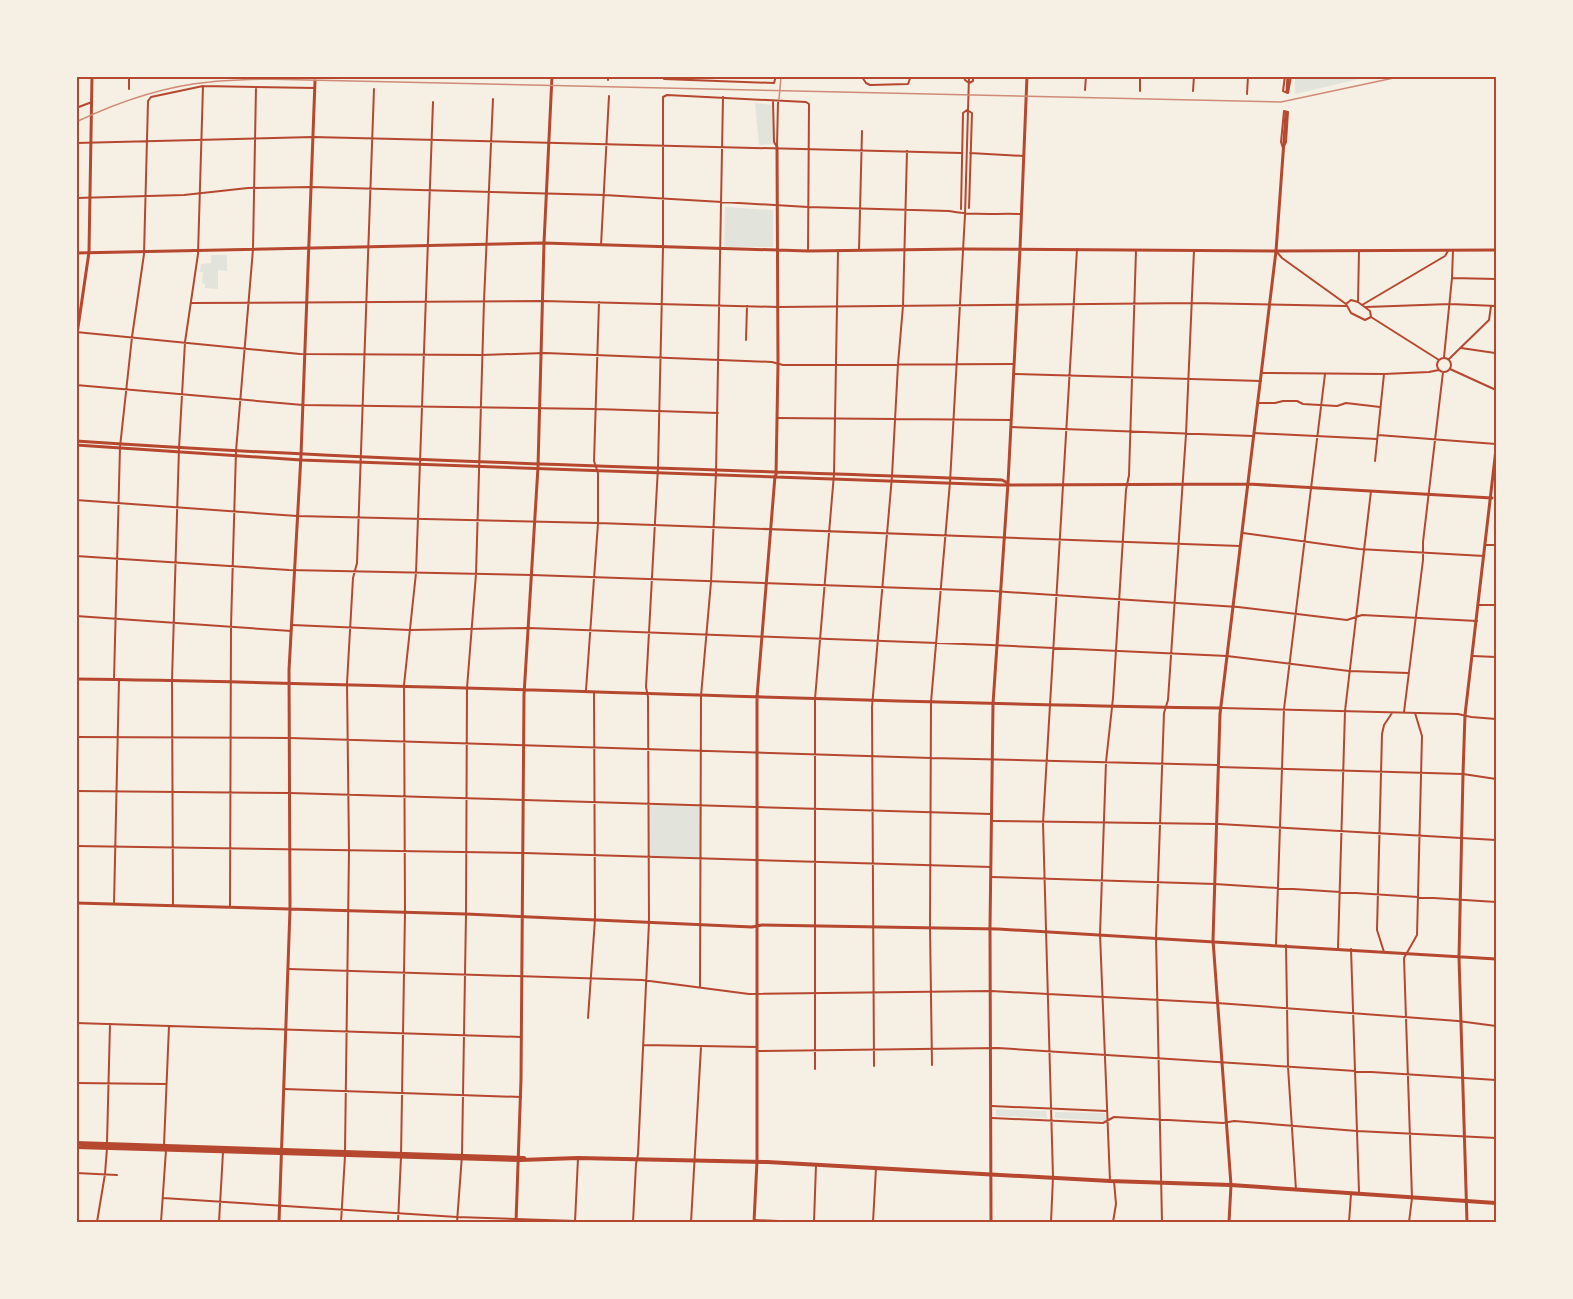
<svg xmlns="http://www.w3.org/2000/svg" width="1573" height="1299" viewBox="0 0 1573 1299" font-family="'IBM Plex Sans',sans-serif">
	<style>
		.green { fill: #e2e4dc }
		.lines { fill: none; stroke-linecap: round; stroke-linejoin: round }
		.minor { stroke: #b5482f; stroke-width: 2 }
		.tertiary { stroke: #b5482f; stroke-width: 3 }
		.secondary { stroke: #b5482f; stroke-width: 3 }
		.primary { stroke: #b5482f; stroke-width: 4 }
		.rail { stroke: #cf8b77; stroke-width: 1.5 }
		.neatline { fill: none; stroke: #b5482f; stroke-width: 2 }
	</style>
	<rect width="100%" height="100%" fill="#f6efe4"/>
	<path class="green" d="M 1295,76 L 1368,76 L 1368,77 L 1295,94 Z
		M 755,103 L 773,105 L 776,144 L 759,145 Z
		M 725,207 L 773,210 L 773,247 L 724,247 Z
		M 211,255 L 227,255 L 227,271 L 218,270 L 218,289 L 205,288 L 205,284 L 202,283 L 203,272 L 200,272 L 201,264 L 211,263 Z
		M 648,804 L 702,806 L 702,859 L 648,857 Z
		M 996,1109 L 1046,1111 L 1047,1118 L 996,1116 Z
		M 1055,1112 L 1105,1113 L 1106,1121 L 1055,1118 Z"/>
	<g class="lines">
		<path class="minor" d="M 663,76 L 664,79 L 774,83 L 776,76
			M 846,76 L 862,77 L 866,83 L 870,85 L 908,84 L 911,76
			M 964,76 L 965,80 L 969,83 L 973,81 L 973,76
			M 1285,76 L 1283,91 L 1288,93 L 1291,76
			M 803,77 L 805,76
			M 608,80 L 608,76
			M 129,89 L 129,76
			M 1085,90 L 1086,76
			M 1140,91 L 1140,76
			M 1193,91 L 1194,76
			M 1247,94 L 1248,76
			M 773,101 L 774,142 L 777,147
			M 76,108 L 92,102
			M 1284,111 L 1288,112 L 1286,142 L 1283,148 L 1281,142 Z
			M 76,143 L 313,137 L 961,153
			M 777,146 L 778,102
			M 970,153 L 1024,156
			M 76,198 L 184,195 L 248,188 L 311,187 L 604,195 L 808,207 L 949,211 C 972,216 997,213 1020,214
			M 961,209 L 963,113 L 967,110 L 972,113 L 969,208
			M 601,245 L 609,96
			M 859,250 L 862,131
			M 1276,251 L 1282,258 L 1346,304 L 1351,313 L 1365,320 L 1371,317 L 1370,311 L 1358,302 L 1351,300 L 1346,304
			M 1452,278 L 1496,279
			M 1358,302 L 1359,251
			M 191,303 L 543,301 L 778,307 L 1192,303 L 1346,306
			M 1362,305 L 1445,256 L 1448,251
			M 1366,307 L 1450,304 L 1496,306
			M 1371,317 L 1439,360
			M 76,332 L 300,354 L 482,355 L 545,353 L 772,362 L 783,365 L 1014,364
			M 746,340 L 747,306
			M 1461,348 L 1495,353
			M 1444,357 L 1452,278 L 1453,250
			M1437 365a7 7 0 1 1 14 0a7 7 0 1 1-14 0Z
			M 1449,359 L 1489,320 L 1491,306
			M 1450,369 L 1496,390
			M 1262,373 L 1384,374 L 1429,372 L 1439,370
			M 1015,374 L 1261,381
			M 76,385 L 303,405 L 596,409 L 718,413
			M 1258,403 L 1275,403 L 1283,401 L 1297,401 L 1303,404 L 1337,406 L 1346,403 L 1380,407
			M 778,418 L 1011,420
			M 1011,427 L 1253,436
			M 1254,433 L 1377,439
			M 1378,435 L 1496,444
			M 1375,461 L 1384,374
			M 76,500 L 297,516 L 598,523 L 1240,546
			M 1243,533 L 1359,549 L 1484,556
			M 1486,545 L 1496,545
			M 76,556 L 289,570 L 532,575 L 993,591 L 1238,607 L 1347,620 L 1362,615 L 1477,621
			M 1479,605 L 1496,605
			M 76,616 L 291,631
			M 292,625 L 410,630 L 529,628 L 991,645 L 1227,656 L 1349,671 L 1408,673
			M 1473,656 L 1496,657
			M 114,679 L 120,447 L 132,337 L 144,254 L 148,101 L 151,97 L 203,86 L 315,88
			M 586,690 L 598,523 L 598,473 L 594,461 L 599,302
			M 1221,708 L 1458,714 L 1471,717 L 1496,719
			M 1404,712 L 1423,560 L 1423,542 L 1443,372
			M 76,737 L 290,738 L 931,758 L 1218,765
			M 1218,767 L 1463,774 L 1496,779
			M 76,791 L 290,793 L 991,814
			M 991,821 L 1219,824 L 1496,840
			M 76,846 L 524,853 L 991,867
			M 991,877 L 1215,884 L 1496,902
			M 114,904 L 119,679
			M 173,905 L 172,680 L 179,448 L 185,342 L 198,254 L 203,86
			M 230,906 L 231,626 L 236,451 L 253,249 L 256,87
			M 1276,944 L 1284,709 L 1325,374
			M 1286,945 L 1288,1067 L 1296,1190
			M 1338,948 L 1345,711 L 1371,491
			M 1351,949 L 1359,1192
			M 1384,952 L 1377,930 L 1382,734 L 1384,725 L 1392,713
			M 289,969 L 642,980 L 749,994 L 991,991 L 1048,994 L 1217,1003 L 1458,1021 L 1496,1026
			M 700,987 L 701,696 L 711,582 L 716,473 L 723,97
			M 588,1018 L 595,919 L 594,692
			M 76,1023 L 521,1037
			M 643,1045 L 757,1047
			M 757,1051 L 998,1048 L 1496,1080
			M 932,1065 L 930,928 L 931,702 L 950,482 L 965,215 L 969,76
			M 874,1066 L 872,707 L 892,476 L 898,364 L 903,306 L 907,151
			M 815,1069 L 815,699 L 834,474 L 838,251
			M 76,1083 L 166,1084
			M 284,1089 L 521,1097
			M 992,1106 L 1107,1111
			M 992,1118 L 1103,1123 L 1114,1117 L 1223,1123 L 1234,1121 L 1357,1131 L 1496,1138
			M 107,1143 L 110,1024
			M 164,1145 L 169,1026
			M 345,1151 L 349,850 L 347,683 L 353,578 L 357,563 L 374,89
			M 76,1173 L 117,1175
			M 1110,1181 L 1100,934 L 1106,762 L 1113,698 L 1126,490 L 1129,475 L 1136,250
			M 163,1198 L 457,1217 L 606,1222
			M 754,1220 L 801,1222
			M 97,1222 L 105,1174 L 107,1148
			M 161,1222 L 166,1150
			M 219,1222 L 223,1152
			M 341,1222 L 345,1156
			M 398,1222 L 401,1157 L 405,912 L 404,685 L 416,573 L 433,102
			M 457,1222 L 462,1155 L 466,914 L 467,688 L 476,574 L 484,301 L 493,99
			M 575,1222 L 578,1158
			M 633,1222 L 636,1164 L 638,1154 L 649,922 L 648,697 L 646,687 L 658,467 L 663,248 L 663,97 L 667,95 L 806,102 L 809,104 L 808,251
			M 691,1222 L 701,1047
			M 814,1222 L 816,1165
			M 873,1222 L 876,1168
			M 1051,1222 L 1053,1177 L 1043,823 L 1077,249
			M 1113,1222 L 1116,1204 L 1114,1181
			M 1162,1222 L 1156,937 L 1164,713 L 1168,700 L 1186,434 L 1194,250
			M 1349,1222 L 1351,1194
			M 1409,1222 L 1412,1198 L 1404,958 L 1417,935 L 1422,736 L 1415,713"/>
		<path class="tertiary" d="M 1020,249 L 1027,76
			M 76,341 L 89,252 L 92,76
			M 76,679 C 458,684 839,703 1221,708
			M 76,903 L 466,914 L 752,927 L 762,925 L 998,929 L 1496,959
			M 279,1222 L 290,909 L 289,670 L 301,455 L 315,81
			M 516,1222 L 521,1079 L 524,695 L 538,467 L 544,243 L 552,76
			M 754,1222 L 757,1161 L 757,697 L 775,476
			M 1467,1222 L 1459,957 L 1463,774 L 1465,715 L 1496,449"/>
		<path class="secondary" d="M 1287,92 L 1288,76
			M 76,253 L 544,243 L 808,251 L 963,249 L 1276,251 L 1496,250
			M 76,441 C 385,462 694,468 1002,480 L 1006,482
			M 76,445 L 301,460 L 1001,485 L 1248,484 L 1492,498
			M 776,475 L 778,364 L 777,147
			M 991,1222 L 990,928 L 993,704 L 1008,483 L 1020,249
			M 1229,1222 L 1231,1185 L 1213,940 L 1220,714 L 1276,251 L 1286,113"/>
		<path class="primary" d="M 76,1143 L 524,1158
			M 76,1147 L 520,1160 L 578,1158 L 767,1162 L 1110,1181 L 1231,1185 L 1496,1203"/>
		<path class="rail" d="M 779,99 L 781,77
			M 76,122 C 118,102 165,86 210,82 C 227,80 245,80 262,79 L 1281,102 L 1403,76"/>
	</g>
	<rect width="1573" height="1299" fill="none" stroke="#f6efe4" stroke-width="156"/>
	<rect x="78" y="78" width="1417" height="1143" class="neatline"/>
</svg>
